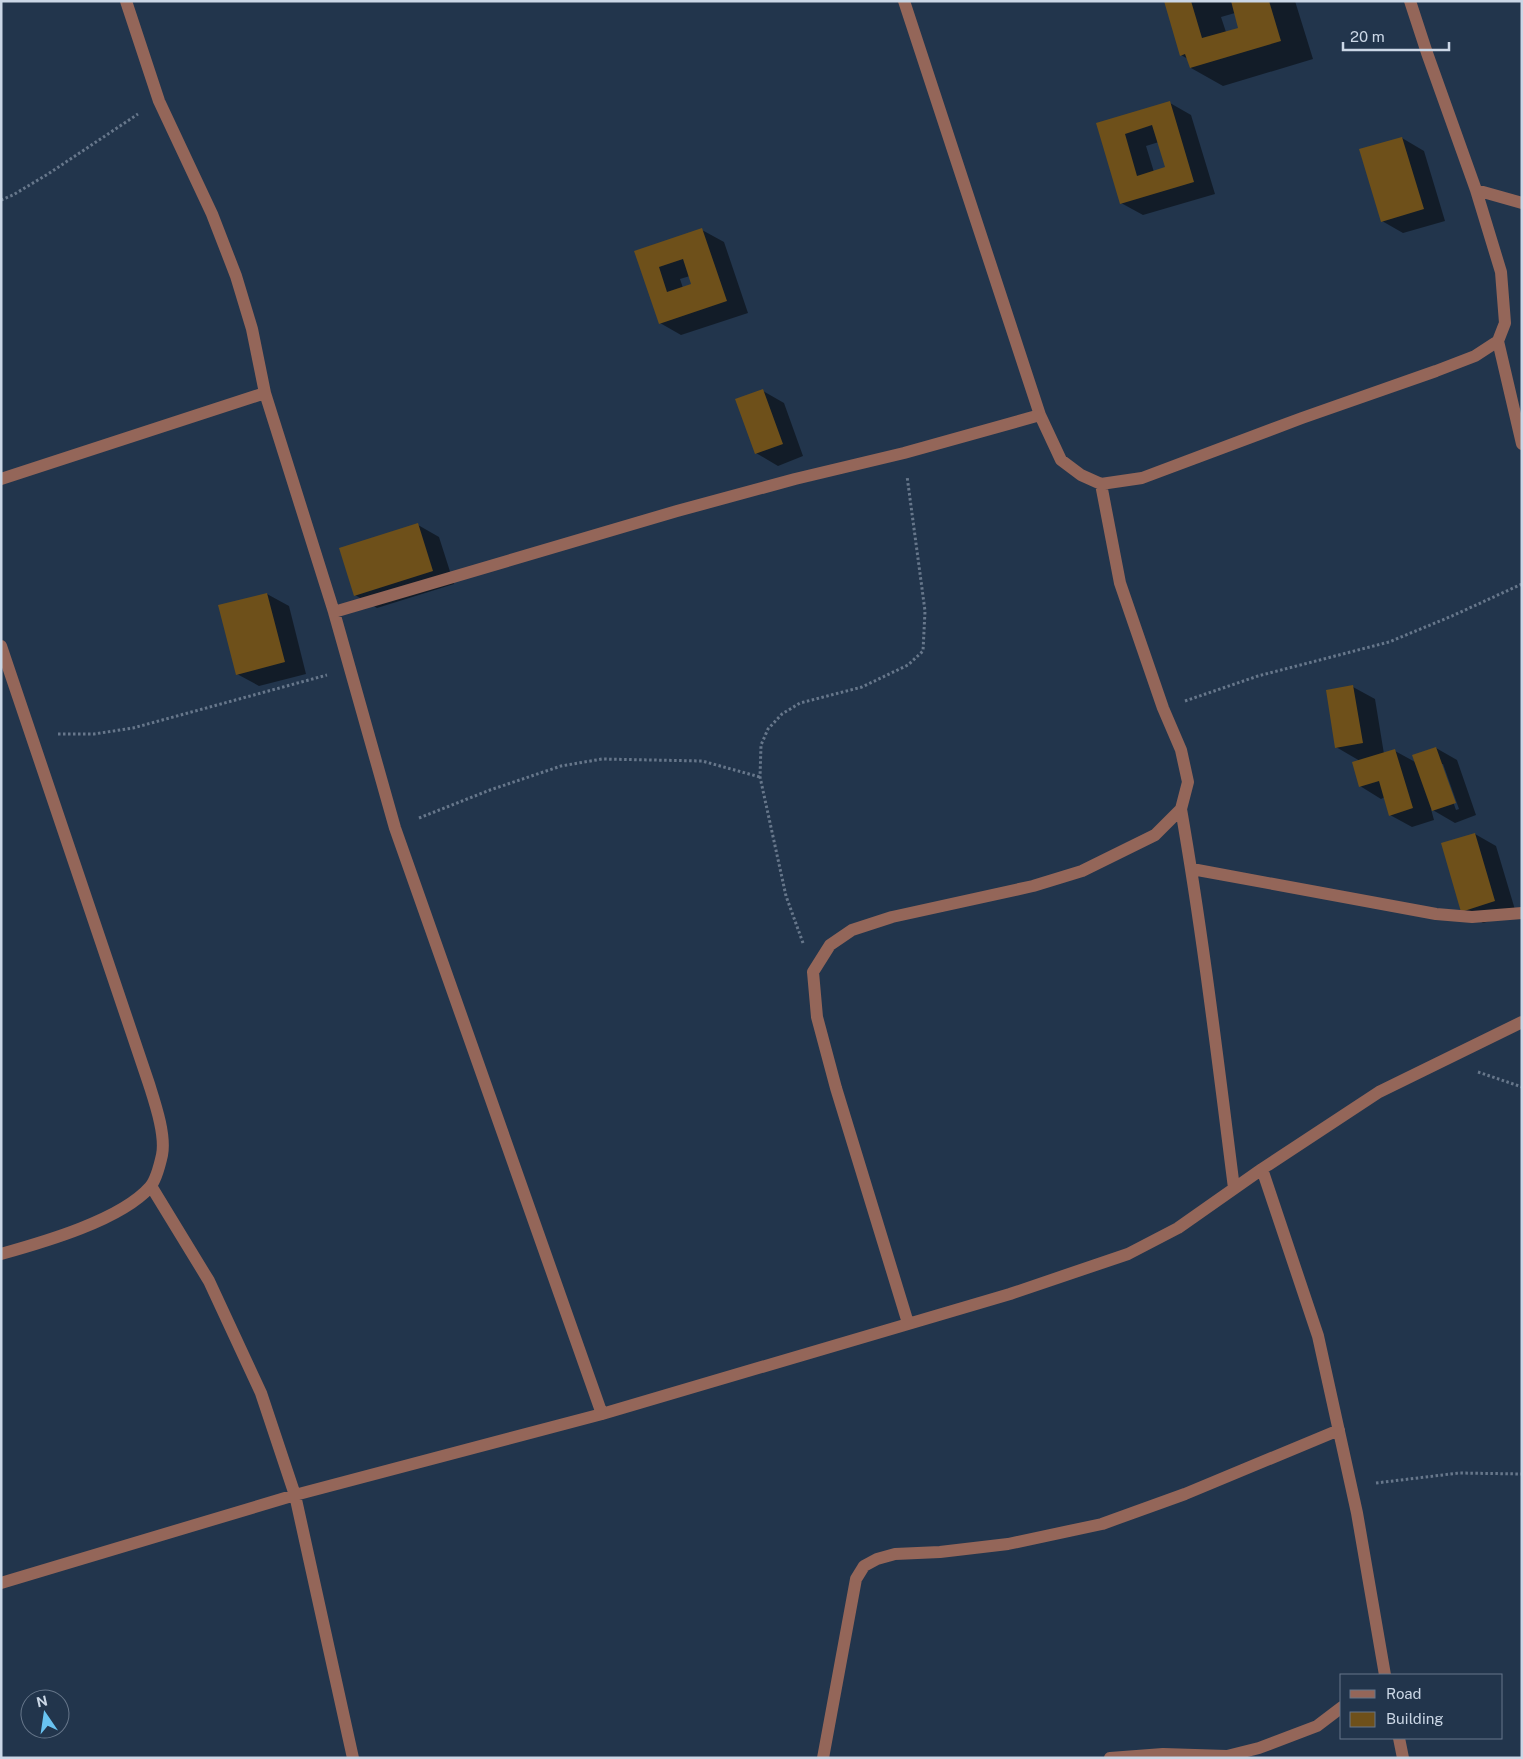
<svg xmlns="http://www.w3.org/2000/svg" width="1523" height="1759" viewBox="0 0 1523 1759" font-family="'Public Sans',sans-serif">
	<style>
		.shadow { fill: #0007; fill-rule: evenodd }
		.building { fill: #6e501a; fill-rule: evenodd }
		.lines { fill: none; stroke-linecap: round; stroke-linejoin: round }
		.path { stroke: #67778b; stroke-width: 3; stroke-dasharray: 2.5 2.5; stroke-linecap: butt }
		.minor { stroke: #946659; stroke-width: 12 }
	</style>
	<rect width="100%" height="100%" fill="#22354c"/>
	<path class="shadow" d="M 1165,1 L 1295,1 L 1313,59 L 1223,86 L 1191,68 L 1188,59 L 1181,55 ZM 1235,13 L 1240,28 L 1226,32 L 1221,17 Z
		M 1170,103 L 1191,115 L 1215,194 L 1143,215 L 1121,203 L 1098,124 ZM 1159,142 L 1166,168 L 1154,172 L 1146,146 Z
		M 1402,138 L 1424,151 L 1445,221 L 1403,233 L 1382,221 Z
		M 702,230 L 724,242 L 748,313 L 681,335 L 660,323 L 636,251 ZM 690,276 L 693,285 L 683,288 L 680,279 Z
		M 763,391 L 784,403 L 803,456 L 778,466 L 756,453 Z
		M 418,525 L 439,537 L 454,584 L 377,608 L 355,595 Z
		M 267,594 L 289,606 L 306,674 L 259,686 L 237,674 L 220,606 Z
		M 1353,687 L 1375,699 L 1384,754 L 1395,751 L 1417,763 L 1436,748 L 1457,760 L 1476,815 L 1455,823 L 1431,809 L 1434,820 L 1412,827 L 1390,815 L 1385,797 L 1381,799 L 1360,786 L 1360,761 L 1336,747 ZM 1440,764 L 1443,764 L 1459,809 L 1456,810 Z
		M 1475,834 L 1496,846 L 1516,913 L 1483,923 L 1462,911 Z"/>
	<path class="building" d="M 1164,1 L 1191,1 L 1202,38 L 1238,28 L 1231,1 L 1269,1 L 1281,41 L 1190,68 L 1185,54 L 1180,56 Z
		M 1170,101 L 1194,182 L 1120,204 L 1096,123 ZM 1152,125 L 1165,167 L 1137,176 L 1125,134 Z
		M 1402,137 L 1424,209 L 1381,222 L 1359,149 Z
		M 702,228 L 727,301 L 659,324 L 634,251 ZM 683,259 L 691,284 L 667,292 L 659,267 Z
		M 763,389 L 783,444 L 755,454 L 735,399 Z
		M 418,523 L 433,571 L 354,596 L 339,548 Z
		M 267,593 L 285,662 L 236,675 L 218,605 Z
		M 1353,685 L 1363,743 L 1335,748 L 1326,690 Z
		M 1436,747 L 1456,803 L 1432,811 L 1412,755 Z
		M 1395,749 L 1413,808 L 1389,816 L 1379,781 L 1359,787 L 1352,762 Z
		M 1475,833 L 1495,901 L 1461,912 L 1441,843 Z"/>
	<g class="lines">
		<path class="path" d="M 1,200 L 13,195 L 48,174 L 138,114
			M 1185,701 L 1258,676 L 1389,642 L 1452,616 L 1522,584
			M 58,734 L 94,734 L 133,728 L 327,675
			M 419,818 L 490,790 L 561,766 L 602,759 L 702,761 L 760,777
			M 803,943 L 786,896 L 760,777 L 761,745 L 768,729 L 782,714 L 800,703 L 862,687 L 908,665 L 923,651 L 925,611 L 907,476
			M 1478,1072 L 1522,1087
			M 1376,1483 L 1459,1473 L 1522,1474"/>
		<path class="minor" d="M 126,1 L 159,101 L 212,214 L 236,276 L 252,329 L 265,393 L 334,612 L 395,828 L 602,1414
			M 904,1 L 1040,415 L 1061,460 L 1081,475 L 1101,484 L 1142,478 L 1302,418 L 1436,371 L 1475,356 L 1498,341 L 1505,323 L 1501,272 L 1476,190 L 1427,53 L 1410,1
			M 1476,190 L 1522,203
			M 1498,341 L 1522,444
			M 1,479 L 265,393
			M 334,612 L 677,511 L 795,479 L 904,453 L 1040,415
			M 1,646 L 149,1084 C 155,1103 166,1135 162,1155 C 160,1164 156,1180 150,1187 C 121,1220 44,1242 1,1254
			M 1181,809 C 1203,935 1218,1062 1234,1188
			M 1192,869 L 1436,914 L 1472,917 L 1522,913
			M 1262,1169 L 1318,1336 L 1357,1513 L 1385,1675
			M 151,1186 L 209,1281 L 261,1393 L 295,1495 L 353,1758
			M 908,1323 L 836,1088 L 817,1017 L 813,972 L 830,945 L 852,930 L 892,917 L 1033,886 L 1082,871 L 1155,835 L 1181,809 L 1188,782 L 1181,750 L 1163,708 L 1120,583 L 1101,484
			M 1,1583 L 295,1495 L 602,1414 L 1010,1294 L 1128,1254 L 1178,1228 L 1262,1169 L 1379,1092 L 1522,1022
			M 1399,1738 L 1403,1758
			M 823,1758 L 856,1579 L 864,1566 L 877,1559 L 895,1554 L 940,1552 L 1008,1544 L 1102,1524 L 1185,1494 L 1339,1430
			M 1110,1758 L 1163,1754 L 1227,1756 L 1259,1748 L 1317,1726 L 1342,1707"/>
	</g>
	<rect width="1523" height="1759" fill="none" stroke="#cbd7e6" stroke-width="5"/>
	<rect x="1340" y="1674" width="162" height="65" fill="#22354c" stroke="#66768a"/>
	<rect x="1350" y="1690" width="25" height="8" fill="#946659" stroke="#66768a"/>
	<text x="1386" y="1699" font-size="15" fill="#cbd7e6">Road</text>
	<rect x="1350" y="1712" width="25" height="15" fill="#6e501a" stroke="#66768a"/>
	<text x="1386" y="1724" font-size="15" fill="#cbd7e6">Building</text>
	<g transform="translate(45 1714) rotate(347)"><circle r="24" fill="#22354c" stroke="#66768a"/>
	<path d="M0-4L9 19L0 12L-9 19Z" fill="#69c3f1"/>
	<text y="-8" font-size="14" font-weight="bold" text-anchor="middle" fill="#cbd7e6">N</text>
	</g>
	<path d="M1343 42v8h106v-8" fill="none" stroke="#cbd7e6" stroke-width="2.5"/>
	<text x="1350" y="42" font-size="15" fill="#cbd7e6" stroke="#22354c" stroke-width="4" paint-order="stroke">20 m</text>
</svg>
